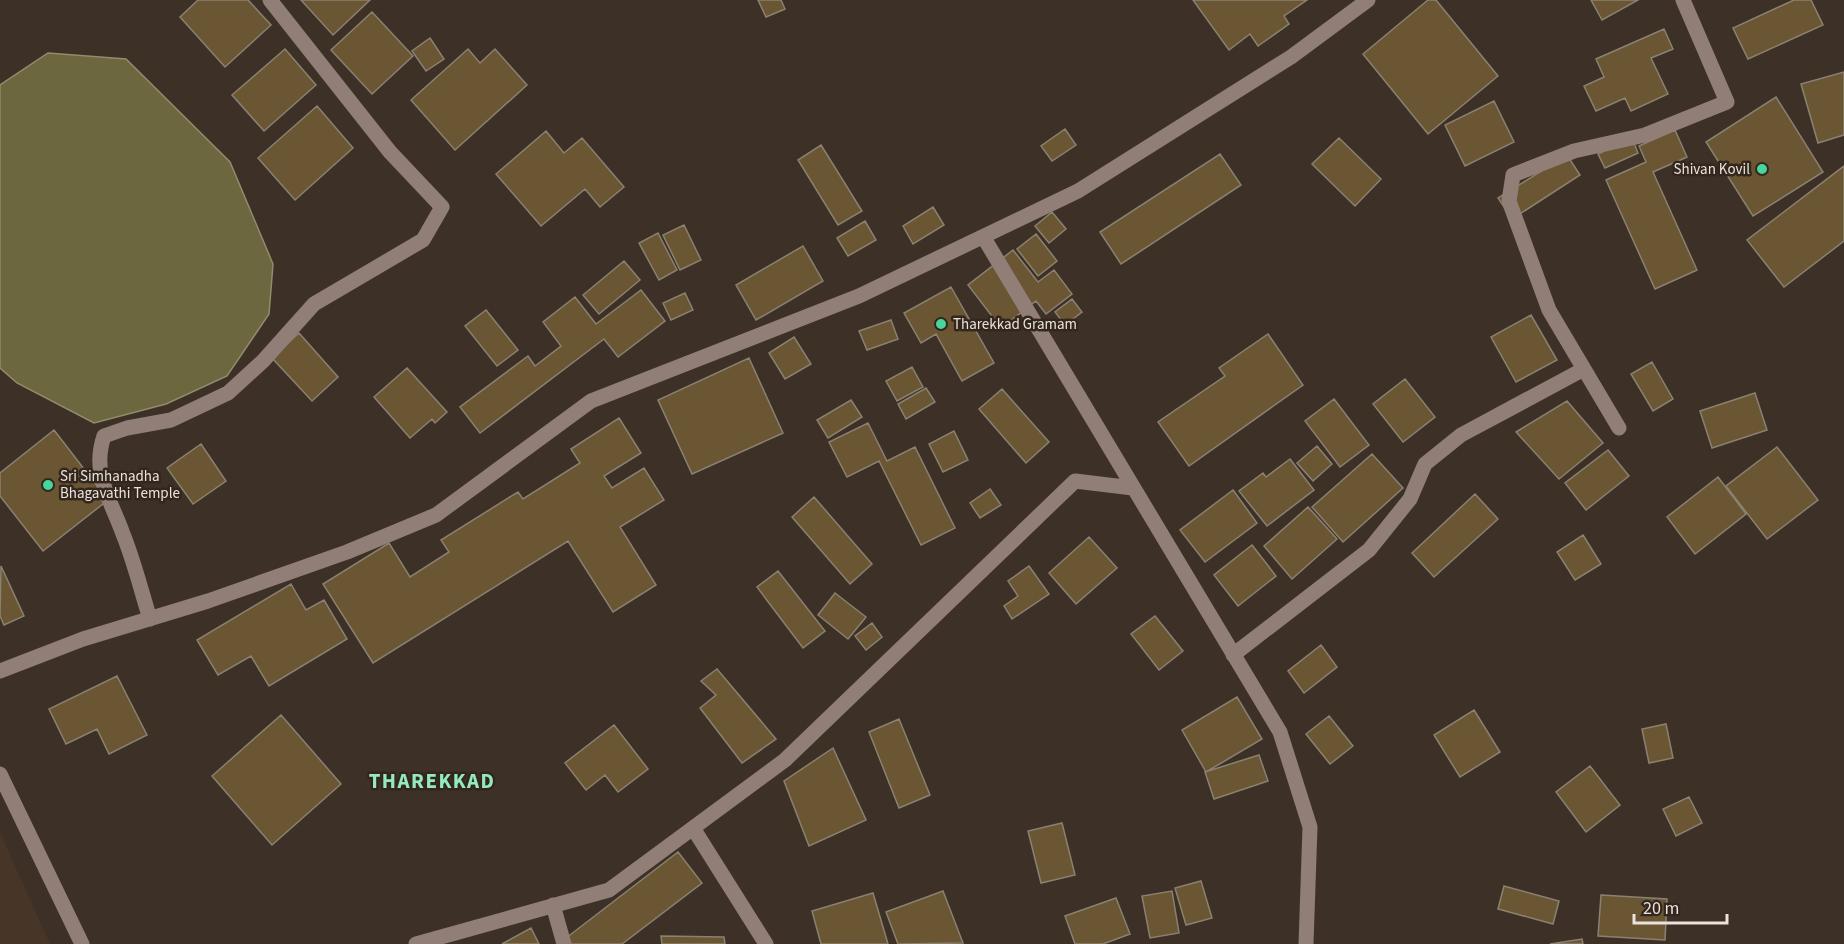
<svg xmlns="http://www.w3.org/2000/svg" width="1844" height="944" viewBox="0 0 1844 944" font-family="'Source Sans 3',sans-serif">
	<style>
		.built { fill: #473627 }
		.water { fill: #6c673f; stroke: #928c6e; stroke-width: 1.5 }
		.building { fill: #6a5632; stroke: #8a8172; stroke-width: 1.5 }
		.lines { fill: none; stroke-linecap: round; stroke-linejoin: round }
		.minor { stroke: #917e77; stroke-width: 15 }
		.poi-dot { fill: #47d49d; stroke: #33271d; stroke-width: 2 }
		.labels { text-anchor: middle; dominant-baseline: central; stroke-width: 5; stroke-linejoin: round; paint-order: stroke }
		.poi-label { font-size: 15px; fill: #eae2db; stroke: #33271d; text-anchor: start }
		.district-label { font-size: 21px; font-weight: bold; letter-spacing: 1.5px; fill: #94e9c2; stroke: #33271d }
	</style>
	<rect width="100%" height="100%" fill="#3d3127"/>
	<path class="built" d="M 0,833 L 50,944 L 0,944 Z"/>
	<path class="water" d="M 48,53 L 126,59 L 230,162 L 273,264 L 269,314 L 227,376 L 166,404 L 94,423 L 17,383 L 0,368 L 0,85 Z"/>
	<path class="building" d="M 198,0 L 248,0 L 271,25 L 225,67 L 180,17 Z
		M 301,0 L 370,0 L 333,35 Z
		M 758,0 L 781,0 L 785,9 L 766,17 Z
		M 1193,0 L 1307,0 L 1284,16 L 1289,24 L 1258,46 L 1250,34 L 1229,50 Z
		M 1428,0 L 1436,0 L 1498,76 L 1428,134 L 1363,54 Z
		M 1591,0 L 1638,0 L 1602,20 Z
		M 1794,0 L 1811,0 L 1823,25 L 1748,59 L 1733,28 Z
		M 372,12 L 413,56 L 372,94 L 331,50 Z
		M 1664,29 L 1673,49 L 1651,58 L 1668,94 L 1631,111 L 1625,98 L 1596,111 L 1584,86 L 1604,77 L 1596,59 Z
		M 430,38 L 444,59 L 426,71 L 412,51 Z
		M 285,49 L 316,85 L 264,131 L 232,95 Z
		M 468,49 L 480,63 L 495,49 L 527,85 L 455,150 L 411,100 Z
		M 1844,72 L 1844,135 L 1818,143 L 1801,84 Z
		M 1776,97 L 1823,172 L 1753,216 L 1706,142 Z
		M 1494,101 L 1514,142 L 1465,166 L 1445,125 Z
		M 317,106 L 353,148 L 295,200 L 258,158 Z
		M 1065,129 L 1076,145 L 1052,161 L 1041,146 Z
		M 1675,130 L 1687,157 L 1653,172 L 1697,270 L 1655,289 L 1606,180 L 1646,162 L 1639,146 Z
		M 546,131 L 564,153 L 582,138 L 624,187 L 600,207 L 585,189 L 541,226 L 496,174 Z
		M 1339,138 L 1381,179 L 1355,206 L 1312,164 Z
		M 1632,138 L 1638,153 L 1605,168 L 1598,154 Z
		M 821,145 L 862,211 L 838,225 L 798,160 Z
		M 1220,154 L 1241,185 L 1121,264 L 1100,232 Z
		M 1567,155 L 1580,175 L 1512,219 L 1498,198 Z
		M 1844,166 L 1844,241 L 1784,287 L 1747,240 Z
		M 933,207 L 944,225 L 913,244 L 903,226 Z
		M 1052,212 L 1066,229 L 1049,243 L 1035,226 Z
		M 865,221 L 876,240 L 848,256 L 837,238 Z
		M 684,225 L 701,260 L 680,270 L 663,235 Z
		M 658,233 L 677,270 L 659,280 L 639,243 Z
		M 1036,234 L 1057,261 L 1038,276 L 1017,249 Z
		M 803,246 L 823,281 L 756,320 L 736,285 Z
		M 1013,250 L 1038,282 L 1054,270 L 1072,294 L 1046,314 L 1036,301 L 1001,328 L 968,285 Z
		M 624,261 L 640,280 L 599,314 L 583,295 Z
		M 951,287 L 994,363 L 962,381 L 936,334 L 921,343 L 904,313 Z
		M 641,290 L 665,321 L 618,357 L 604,339 L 480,433 L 460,407 L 528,356 L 535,366 L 561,346 L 543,322 L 575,297 L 596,324 Z
		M 685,293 L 693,310 L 671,320 L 663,303 Z
		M 1072,299 L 1082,312 L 1065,325 L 1055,312 Z
		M 486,310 L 518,350 L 497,366 L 465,326 Z
		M 1531,315 L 1557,360 L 1516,382 L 1491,337 Z
		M 891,320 L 898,339 L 867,350 L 859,331 Z
		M 299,333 L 338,377 L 312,401 L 272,358 Z
		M 1268,334 L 1303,385 L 1189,466 L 1158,422 L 1225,376 L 1219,368 Z
		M 794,337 L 811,364 L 785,379 L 769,353 Z
		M 749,358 L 783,433 L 692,474 L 658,400 Z
		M 1652,362 L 1673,399 L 1653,411 L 1631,374 Z
		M 912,367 L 923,387 L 897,401 L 886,381 Z
		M 407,368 L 447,412 L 435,423 L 432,419 L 410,438 L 374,397 Z
		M 1405,379 L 1435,417 L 1403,442 L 1373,404 Z
		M 926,388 L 935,402 L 906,419 L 898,404 Z
		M 1002,389 L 1049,442 L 1026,463 L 979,409 Z
		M 1755,393 L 1767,430 L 1712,448 L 1700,411 Z
		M 1334,399 L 1369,445 L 1340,467 L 1305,421 Z
		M 851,400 L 862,417 L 828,438 L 817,420 Z
		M 1567,401 L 1603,443 L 1559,479 L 1516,432 Z
		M 619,418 L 641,453 L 604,476 L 612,488 L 644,468 L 664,500 L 620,527 L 656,585 L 613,612 L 568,541 L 373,663 L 323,584 L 389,543 L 410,577 L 449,552 L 441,540 L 518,492 L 523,499 L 580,463 L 571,449 Z
		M 868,423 L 887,461 L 915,447 L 955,528 L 921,545 L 879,461 L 847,477 L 829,442 Z
		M 54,430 L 108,500 L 43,551 L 0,496 L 0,473 Z
		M 954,431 L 968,460 L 943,472 L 929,444 Z
		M 201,444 L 226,481 L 193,504 L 167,468 Z
		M 1317,446 L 1332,464 L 1313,481 L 1297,463 Z
		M 1777,447 L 1818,500 L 1767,539 L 1726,486 Z
		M 1608,450 L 1629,476 L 1586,510 L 1565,483 Z
		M 1372,454 L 1403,488 L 1343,542 L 1312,507 Z
		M 1290,459 L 1314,490 L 1267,526 L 1239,491 L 1263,473 L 1266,477 Z
		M 1718,477 L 1746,514 L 1695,554 L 1667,517 Z
		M 990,489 L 1001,505 L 980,518 L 970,503 Z
		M 1233,490 L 1257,523 L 1205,562 L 1180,530 Z
		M 1475,494 L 1498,519 L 1434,577 L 1412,553 Z
		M 814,497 L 872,564 L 850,584 L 792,517 Z
		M 1308,507 L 1337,539 L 1292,579 L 1264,546 Z
		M 1583,535 L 1601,564 L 1575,580 L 1557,552 Z
		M 1089,537 L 1117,568 L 1076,604 L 1049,573 Z
		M 1252,545 L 1276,576 L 1238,606 L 1214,575 Z
		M 1,566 L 24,616 L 4,625 L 0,616 Z
		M 1029,566 L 1049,594 L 1012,619 L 1004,606 L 1018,596 L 1008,581 Z
		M 778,571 L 825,631 L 803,648 L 757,587 Z
		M 291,584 L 306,610 L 324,600 L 347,639 L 269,686 L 251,656 L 218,675 L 197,640 Z
		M 835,593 L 866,617 L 848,639 L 818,615 Z
		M 1155,616 L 1183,651 L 1159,670 L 1131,634 Z
		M 872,623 L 882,637 L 866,650 L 855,636 Z
		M 1321,645 L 1337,667 L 1304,693 L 1288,671 Z
		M 717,669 L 776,739 L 742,763 L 700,708 L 716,695 L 701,681 Z
		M 117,676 L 147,735 L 109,754 L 97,729 L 66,744 L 49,709 Z
		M 1237,697 L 1262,739 L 1206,772 L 1182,730 Z
		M 1474,710 L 1500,752 L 1460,777 L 1434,735 Z
		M 281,715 L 341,784 L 272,845 L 212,776 Z
		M 1329,716 L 1353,746 L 1330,764 L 1306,734 Z
		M 899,719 L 930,795 L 899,808 L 869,732 Z
		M 1666,724 L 1673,758 L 1649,763 L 1642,729 Z
		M 614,725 L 648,769 L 618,792 L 605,775 L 586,790 L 565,763 Z
		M 833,748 L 866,820 L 809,846 L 784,781 Z
		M 1259,755 L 1268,781 L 1214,799 L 1205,772 Z
		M 1590,766 L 1620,805 L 1586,832 L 1556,792 Z
		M 1689,797 L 1702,823 L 1676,836 L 1663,809 Z
		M 1062,823 L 1075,875 L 1041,883 L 1028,831 Z
		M 678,852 L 702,883 L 622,944 L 571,944 L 566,938 Z
		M 1201,881 L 1212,918 L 1186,925 L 1175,888 Z
		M 1504,886 L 1559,901 L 1553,924 L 1498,909 Z
		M 943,891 L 963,943 L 898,944 L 886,912 Z
		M 1172,891 L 1179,933 L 1150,938 L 1142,896 Z
		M 873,893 L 888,944 L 821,944 L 812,911 Z
		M 1601,895 L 1667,899 L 1665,940 L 1598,936 Z
		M 1116,898 L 1130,934 L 1103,944 L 1075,944 L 1065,916 Z
		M 531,928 L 539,944 L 502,944 Z
		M 661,936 L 724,937 L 725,944 L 662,944 Z
		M 1582,939 L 1583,944 L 1550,944 Z"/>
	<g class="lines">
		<path class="minor" d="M 984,238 L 1280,732 L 1310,827 L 1306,944
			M 1619,428 L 1549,310 L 1509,201 L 1513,175 L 1574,151 L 1645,135 L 1727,102 L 1683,0
			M 150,619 C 141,590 134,561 123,534 C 111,500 91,474 104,436 L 127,428 L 171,420 L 228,393 L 263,361 L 314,304 L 423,240 L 442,207 L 390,152 L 270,0
			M 1233,655 L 1369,550 L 1410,499 L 1425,464 L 1461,435 L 1584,369
			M 0,671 L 83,639 L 208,601 L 347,552 L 436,515 L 591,401 L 859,296 L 1078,191 L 1291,57 L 1368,0
			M 0,774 L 82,944
			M 693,828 L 766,944
			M 553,905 L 564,944
			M 416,944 L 609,890 L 785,760 L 1075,481 L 1133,488"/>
	</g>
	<g class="poi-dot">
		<circle cx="1762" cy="169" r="6"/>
		<circle cx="941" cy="324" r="6"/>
		<circle cx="48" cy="485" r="6"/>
	</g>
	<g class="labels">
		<g class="poi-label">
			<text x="1750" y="169" text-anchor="end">Shivan Kovil</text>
			<text x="953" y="324">Tharekkad Gramam</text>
			<text x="60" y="476">Sri Simhanadha<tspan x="60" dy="17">Bhagavathi Temple</tspan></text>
		</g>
		<g class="district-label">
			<text x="432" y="781">THAREKKAD</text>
		</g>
	</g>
	<path d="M1634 914v9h93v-9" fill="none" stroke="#eae2db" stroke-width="3"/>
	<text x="1643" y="914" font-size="18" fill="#eae2db" stroke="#33271d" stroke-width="4.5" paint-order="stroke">20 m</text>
</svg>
